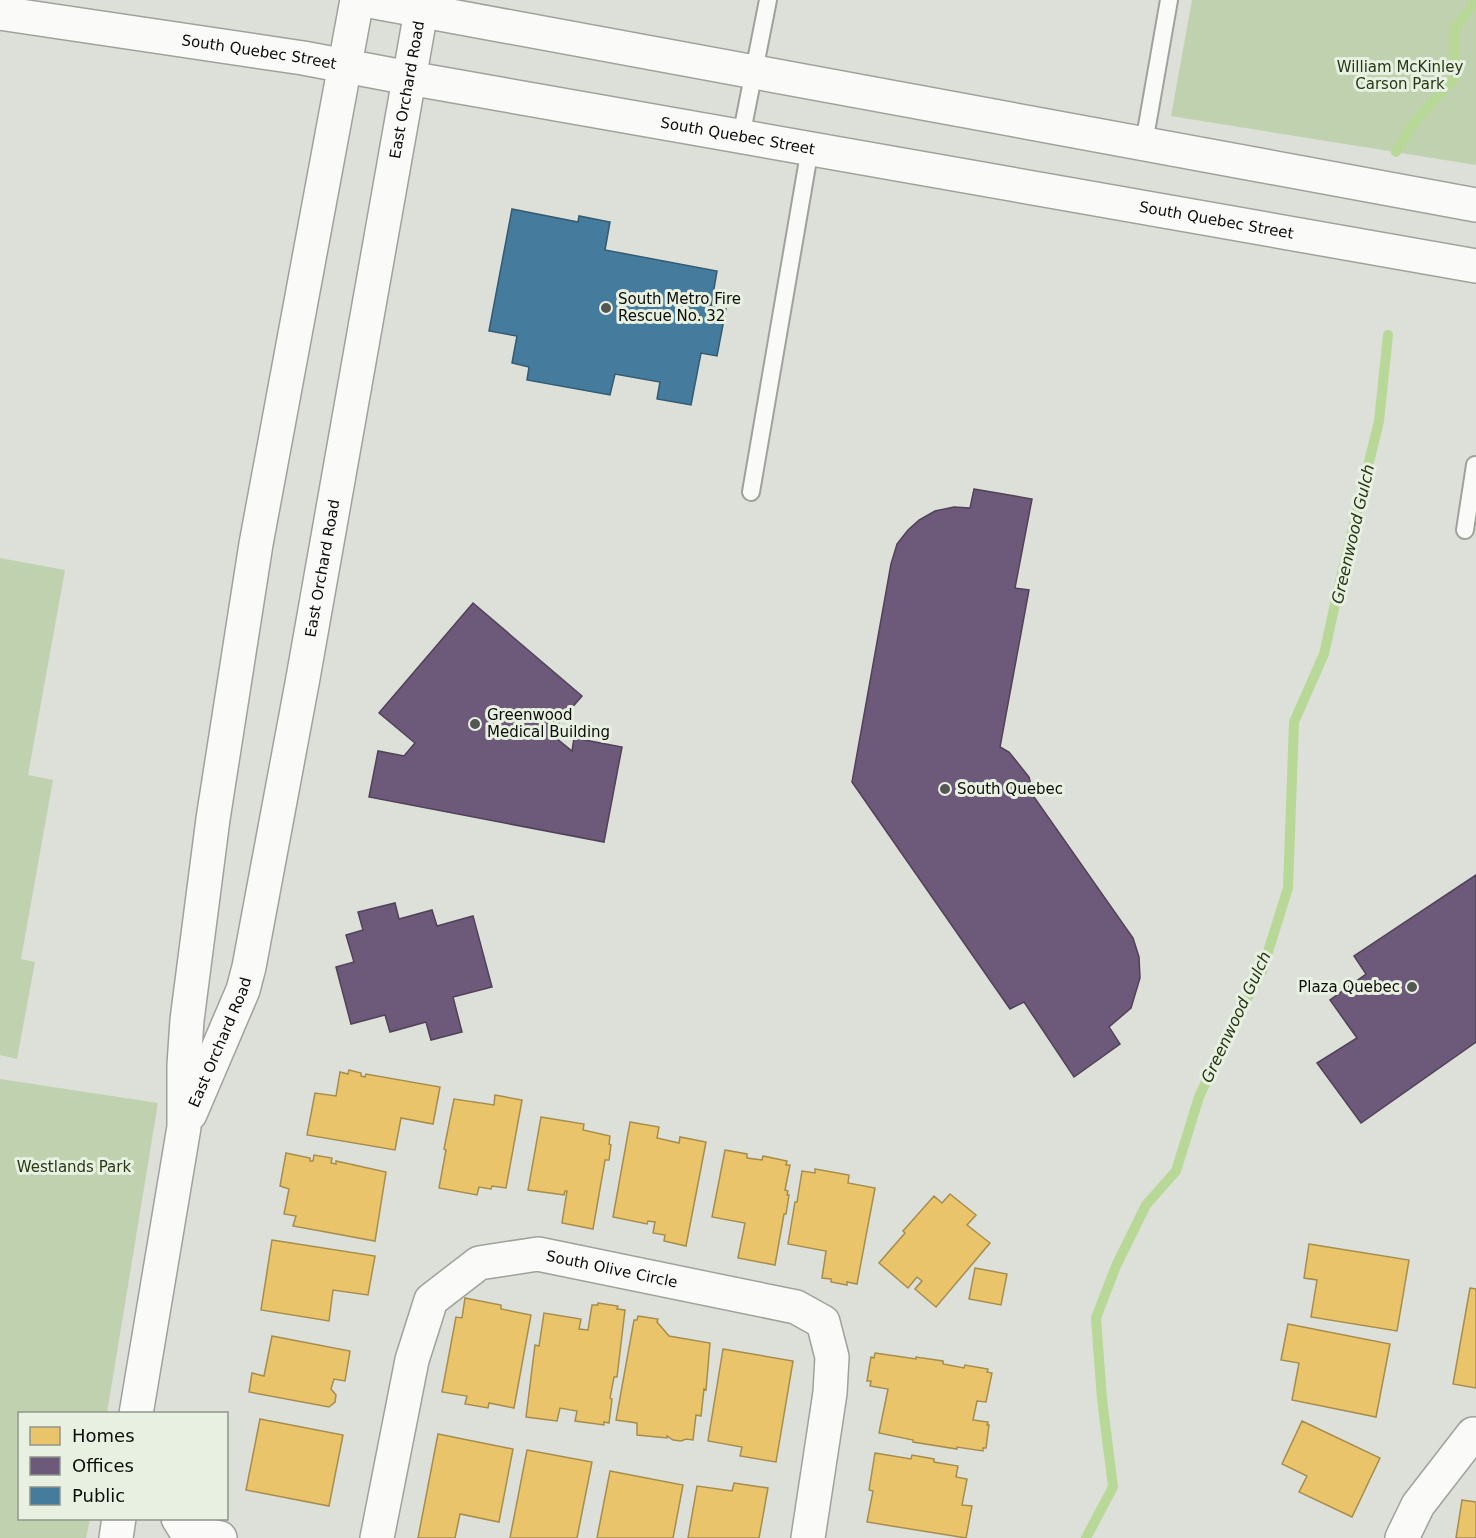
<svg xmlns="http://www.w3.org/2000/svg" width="1476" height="1538" viewBox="0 0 1476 1538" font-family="'DejaVu Sans',sans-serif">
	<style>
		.green { fill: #c0d1b0 }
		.homes { fill: #e9c46a; stroke: #a68d4d; stroke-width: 1.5 }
		.offices { fill: #6d597a; stroke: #504258; stroke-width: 1.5 }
		.public { fill: #457b9d; stroke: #345a70; stroke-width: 1.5 }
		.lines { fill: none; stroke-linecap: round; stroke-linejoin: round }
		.stream { stroke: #b7d897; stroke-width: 10 }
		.service-casing { stroke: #9fa29c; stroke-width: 20 }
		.minor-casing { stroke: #9fa29c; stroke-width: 36 }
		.secondary-casing { stroke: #9fa29c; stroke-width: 36 }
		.service { stroke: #fafaf9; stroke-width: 16 }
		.minor { stroke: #fafaf9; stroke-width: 33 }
		.secondary { stroke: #fafaf9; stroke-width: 33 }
		.poi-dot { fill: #545751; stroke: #e8f0e2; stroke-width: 2 }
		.labels { text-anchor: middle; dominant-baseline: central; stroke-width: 6; stroke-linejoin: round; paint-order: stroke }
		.street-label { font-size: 15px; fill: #0b0d08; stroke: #e8f0e2 }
		.park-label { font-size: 15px; fill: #273814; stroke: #e8f0e2 }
		.poi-label { font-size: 15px; fill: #0b0d08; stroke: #e8f0e2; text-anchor: start }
		.water-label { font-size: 16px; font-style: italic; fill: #253712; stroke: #e8f0e2 }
	</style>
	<rect width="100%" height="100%" fill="#dce0d8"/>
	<path class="green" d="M 1192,0 L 1476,0 L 1476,165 L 1171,116 Z
		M 0,558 L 65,570 L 28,775 L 53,780 L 21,959 L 35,962 L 17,1059 L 0,1055 Z
		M 0,1079 L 158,1103 L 107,1413 L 20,1414 L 20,1518 L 90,1519 L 86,1538 L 0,1538 Z"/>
	<path class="homes" d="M 349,1070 L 361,1073 L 361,1076 L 365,1077 L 366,1074 L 440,1087 L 433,1124 L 401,1118 L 395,1150 L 307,1135 L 315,1093 L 336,1096 L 340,1072 L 348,1074 Z
		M 495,1095 L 522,1100 L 506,1188 L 492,1186 L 491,1189 L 479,1187 L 477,1195 L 439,1188 L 446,1150 L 444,1149 L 454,1099 L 494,1105 Z
		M 541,1117 L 584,1124 L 583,1130 L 610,1136 L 609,1144 L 611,1145 L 609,1160 L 605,1160 L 593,1229 L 562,1223 L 567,1191 L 565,1191 L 564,1195 L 528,1190 Z
		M 630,1122 L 659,1127 L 657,1138 L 679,1143 L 680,1137 L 706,1142 L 686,1246 L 664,1241 L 665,1235 L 653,1233 L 655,1222 L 648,1221 L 647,1224 L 613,1217 Z
		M 725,1150 L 747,1154 L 747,1158 L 762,1160 L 763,1156 L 787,1161 L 786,1165 L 790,1165 L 785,1190 L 788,1191 L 787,1195 L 789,1195 L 786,1214 L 784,1214 L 775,1265 L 738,1258 L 745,1223 L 712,1217 Z
		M 286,1153 L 310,1158 L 310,1161 L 313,1161 L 314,1155 L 332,1158 L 331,1163 L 336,1164 L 336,1161 L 386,1172 L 375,1241 L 293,1226 L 296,1216 L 284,1214 L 289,1189 L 280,1186 Z
		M 815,1169 L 849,1175 L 848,1183 L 875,1188 L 857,1284 L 847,1282 L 847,1285 L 831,1282 L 831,1279 L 822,1278 L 826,1251 L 788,1244 L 795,1202 L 797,1202 L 802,1171 L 815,1173 Z
		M 950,1194 L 976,1215 L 967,1225 L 990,1243 L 936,1307 L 915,1289 L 922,1281 L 917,1277 L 908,1288 L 879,1263 L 905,1233 L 903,1231 L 934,1196 L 942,1203 Z
		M 272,1240 L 375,1256 L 368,1295 L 333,1290 L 329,1321 L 261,1310 Z
		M 1309,1244 L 1409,1260 L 1397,1331 L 1311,1317 L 1317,1280 L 1304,1278 Z
		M 975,1268 L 1007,1274 L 1001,1305 L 969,1299 Z
		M 1470,1288 L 1476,1289 L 1476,1388 L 1453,1384 Z
		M 465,1298 L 501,1305 L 501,1309 L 531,1315 L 514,1408 L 489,1403 L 488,1408 L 465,1404 L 467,1396 L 442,1392 L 456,1317 L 462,1318 Z
		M 598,1303 L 618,1306 L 617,1309 L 625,1310 L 617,1377 L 614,1377 L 610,1398 L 612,1399 L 609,1423 L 604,1422 L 604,1425 L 575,1421 L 577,1411 L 560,1408 L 557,1421 L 526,1417 L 535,1345 L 539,1346 L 544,1313 L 581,1319 L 579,1329 L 588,1330 L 592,1305 L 598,1305 Z
		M 638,1316 L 658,1319 L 657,1322 L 669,1336 L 710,1343 L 706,1390 L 704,1389 L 701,1416 L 696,1415 L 693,1440 L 686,1439 L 681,1441 L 673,1440 L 667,1436 L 667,1438 L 637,1435 L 637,1423 L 616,1420 L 634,1320 L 637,1320 Z
		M 1288,1324 L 1390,1344 L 1376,1417 L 1292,1400 L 1299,1363 L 1281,1360 Z
		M 272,1336 L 350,1351 L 345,1381 L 334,1379 L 331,1389 L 336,1395 L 335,1402 L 329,1407 L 249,1392 L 252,1373 L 264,1376 Z
		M 723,1349 L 793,1361 L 776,1462 L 740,1456 L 742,1447 L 708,1441 Z
		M 875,1353 L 916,1359 L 916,1357 L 943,1361 L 943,1364 L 964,1368 L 965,1365 L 988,1369 L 987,1372 L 992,1373 L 986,1402 L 977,1401 L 973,1420 L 988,1422 L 987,1425 L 989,1425 L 986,1448 L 983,1448 L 983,1451 L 957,1447 L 957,1449 L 913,1442 L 913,1440 L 879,1433 L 888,1389 L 870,1386 L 871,1381 L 867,1381 L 871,1357 L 874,1358 Z
		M 260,1419 L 343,1435 L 329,1506 L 246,1490 Z
		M 1302,1421 L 1380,1458 L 1352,1517 L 1299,1492 L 1307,1476 L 1282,1464 Z
		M 438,1434 L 513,1449 L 499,1522 L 460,1514 L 455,1538 L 418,1538 Z
		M 527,1450 L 592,1462 L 577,1538 L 510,1538 Z
		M 875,1453 L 911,1459 L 912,1455 L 934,1459 L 934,1462 L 958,1466 L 956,1477 L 967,1479 L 962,1505 L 972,1506 L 966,1538 L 867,1522 L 873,1491 L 869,1490 Z
		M 610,1471 L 683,1485 L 673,1538 L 597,1538 Z
		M 734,1483 L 768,1488 L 759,1538 L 688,1538 L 697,1486 L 732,1491 Z
		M 1462,1500 L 1476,1502 L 1476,1538 L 1456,1538 Z"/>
	<path class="offices" d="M 974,489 L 1032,499 L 1015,588 L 1029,590 L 1000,747 L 1009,752 L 1029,777 L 1034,797 L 1133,938 L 1139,957 L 1140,978 L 1131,1008 L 1109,1027 L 1120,1044 L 1074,1077 L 1024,1002 L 1010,1009 L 852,782 L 891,564 L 897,544 L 908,530 L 919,520 L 935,511 L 954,507 L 970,508 Z
		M 473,603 L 582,696 L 550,733 L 572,751 L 574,738 L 622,747 L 604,842 L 369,797 L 378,751 L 404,756 L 415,743 L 379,713 Z
		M 1476,875 L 1476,1042 L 1361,1123 L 1317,1063 L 1357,1038 L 1330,1000 L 1366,974 L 1354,956 Z
		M 395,903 L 399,919 L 432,910 L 437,926 L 473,916 L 492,987 L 453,997 L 462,1032 L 431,1040 L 426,1022 L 390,1032 L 385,1015 L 351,1024 L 336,967 L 354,962 L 346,935 L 363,930 L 358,912 Z"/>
	<path class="public" d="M 512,209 L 578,222 L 579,216 L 610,222 L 605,250 L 717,271 L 711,306 L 726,309 L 717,356 L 701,353 L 691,405 L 657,399 L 660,382 L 615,374 L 610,395 L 527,380 L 529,367 L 512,363 L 517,336 L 489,331 Z"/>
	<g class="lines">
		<path class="stream" d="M 1396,152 L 1413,124 L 1455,77 L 1454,29 L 1476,1
			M 1086,1538 L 1113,1487 L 1102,1399 L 1096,1318 L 1116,1266 L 1146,1205 L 1176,1171 L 1199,1097 L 1228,1034 L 1262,971 L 1288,888 L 1294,722 L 1324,654 L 1341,577 L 1379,421 L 1388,335"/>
		<g class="service-casing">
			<path id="service" d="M 741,137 L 768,0
				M 1144,143 L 1169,0
				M 751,492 L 810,148
				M 1465,530 L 1475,465"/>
		</g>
		<g class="minor-casing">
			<g id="minor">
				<path d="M 178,1518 L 186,1531 L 220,1538"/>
				<path id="s1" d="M 377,1538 L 412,1360 L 431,1300 L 479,1263 L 538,1254 L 796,1307 L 823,1322 L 832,1357 L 830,1393 L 808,1538"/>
				<path d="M 1402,1538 L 1418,1505 L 1473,1434 L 1476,1435"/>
			</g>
		</g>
		<g class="secondary-casing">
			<g id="secondary">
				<path d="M 364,0 L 1476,205"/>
				<path id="s2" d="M 0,13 L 303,58 L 409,78 L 1476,266"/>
				<path id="s3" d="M 190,1114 L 243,990 L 249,967 L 303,678 L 423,0"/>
				<path d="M 136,1414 L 184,1127 L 184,1065 L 187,1020 L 213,819 L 256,544 L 357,0"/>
				<path d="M 116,1538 L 119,1518"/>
			</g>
		</g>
		<use href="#service" class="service"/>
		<use href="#minor" class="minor"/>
		<use href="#secondary" class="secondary"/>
	</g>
	<g class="poi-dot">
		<circle cx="606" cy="308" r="6"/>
		<circle cx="475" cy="724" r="6"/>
		<circle cx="945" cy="789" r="6"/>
		<circle cx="1412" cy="987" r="6"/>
	</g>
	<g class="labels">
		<g class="street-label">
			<text stroke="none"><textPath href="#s2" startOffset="262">South Quebec Street</textPath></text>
			<text stroke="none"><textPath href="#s3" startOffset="1050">East Orchard Road</textPath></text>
			<text stroke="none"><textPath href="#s2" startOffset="748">South Quebec Street</textPath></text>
			<text stroke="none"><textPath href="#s2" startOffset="1234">South Quebec Street</textPath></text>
			<text stroke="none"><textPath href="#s3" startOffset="564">East Orchard Road</textPath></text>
			<text stroke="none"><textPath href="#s3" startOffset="78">East Orchard Road</textPath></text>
			<text stroke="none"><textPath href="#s1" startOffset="440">South Olive Circle</textPath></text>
		</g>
		<g class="park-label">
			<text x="1400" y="67">William McKinley<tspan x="1400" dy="17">Carson Park</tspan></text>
			<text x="74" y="1167">Westlands Park</text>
		</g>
		<g class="poi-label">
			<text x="618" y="299">South Metro Fire<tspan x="618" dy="17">Rescue No. 32</tspan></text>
			<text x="487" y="715">Greenwood<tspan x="487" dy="17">Medical Building</tspan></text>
			<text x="957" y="789">South Quebec</text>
			<text x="1400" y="987" text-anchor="end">Plaza Quebec</text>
		</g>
		<g class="water-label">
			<text transform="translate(1353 534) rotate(-77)">Greenwood Gulch</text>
			<text transform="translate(1236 1017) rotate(-65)">Greenwood Gulch</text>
		</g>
	</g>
	<rect x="18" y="1412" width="210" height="108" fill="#e8f0e2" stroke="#90958b" stroke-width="1.5"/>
	<rect x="30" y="1427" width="30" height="18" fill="#e9c46a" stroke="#90958b" stroke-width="1.5"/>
	<text x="72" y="1442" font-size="18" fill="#0b0d08">Homes</text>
	<rect x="30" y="1457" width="30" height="18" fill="#6d597a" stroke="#90958b" stroke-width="1.5"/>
	<text x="72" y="1472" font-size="18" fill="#0b0d08">Offices</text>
	<rect x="30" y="1487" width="30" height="18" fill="#457b9d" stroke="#90958b" stroke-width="1.5"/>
	<text x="72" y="1502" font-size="18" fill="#0b0d08">Public</text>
</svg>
